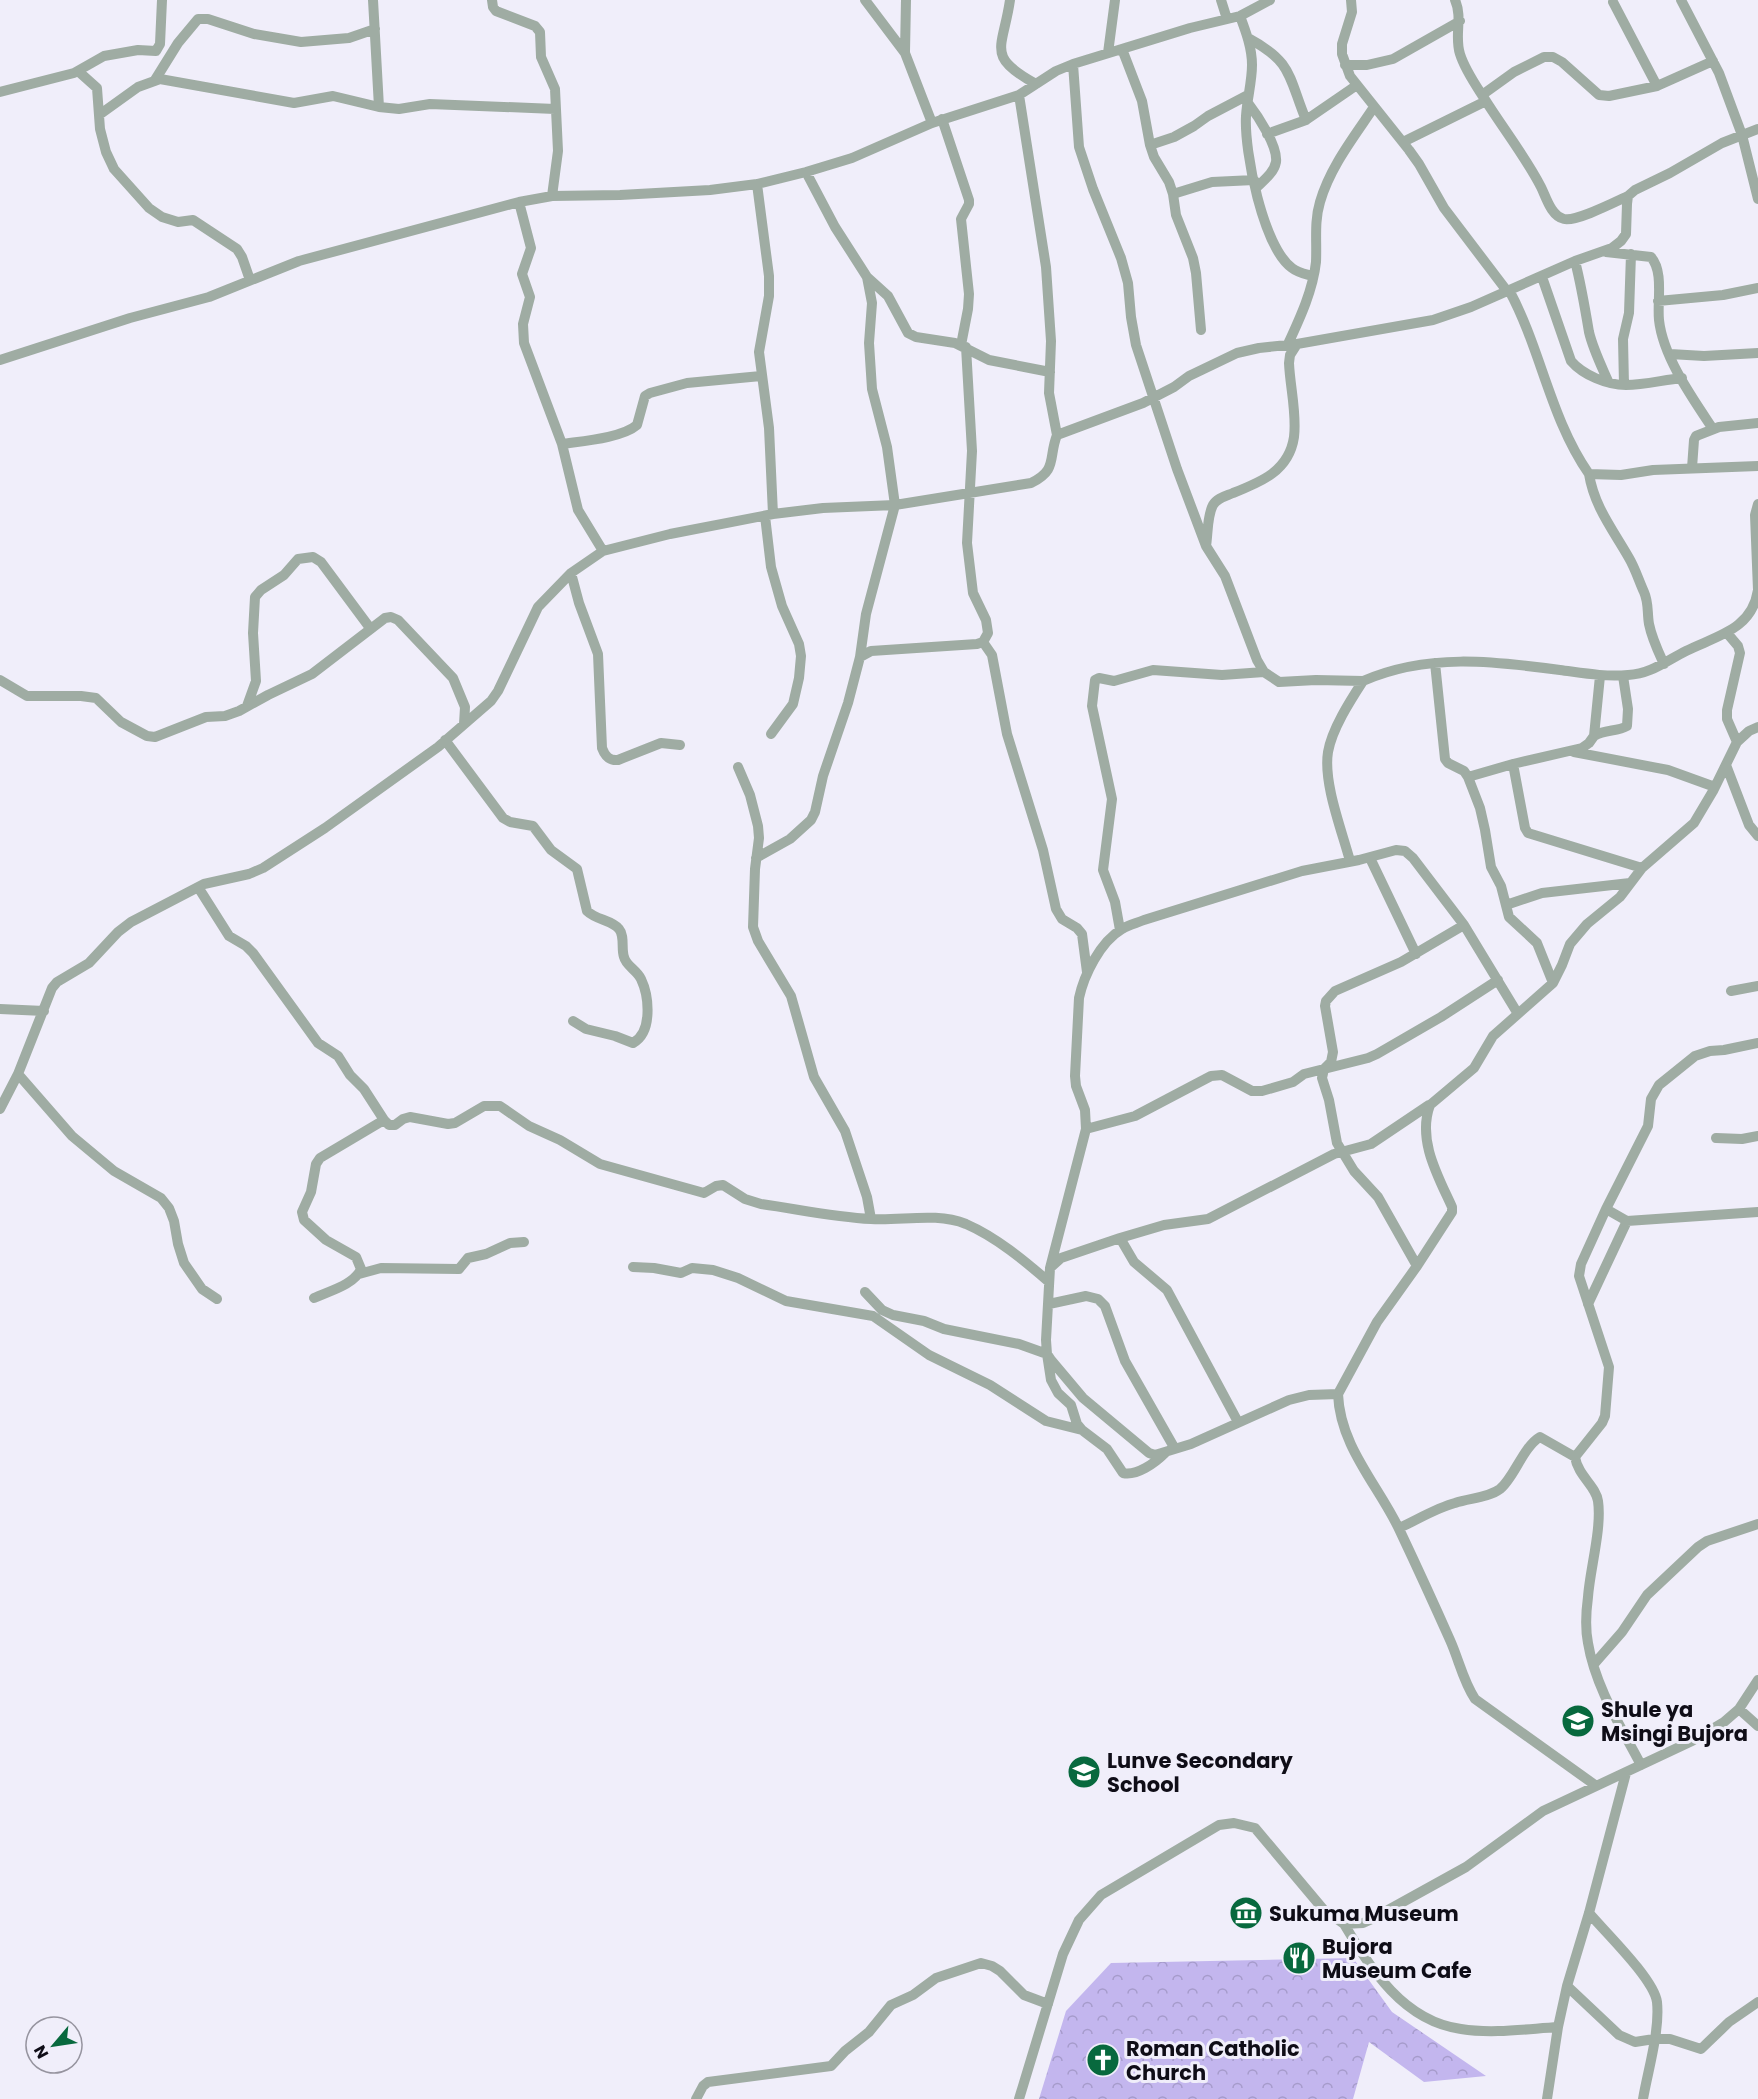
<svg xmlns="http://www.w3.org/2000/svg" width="1758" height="2099" viewBox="0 0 1758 2099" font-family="Poppins,sans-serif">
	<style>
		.forest { fill: url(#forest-crowns) }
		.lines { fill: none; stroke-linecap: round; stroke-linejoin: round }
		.street { stroke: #9faca3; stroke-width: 10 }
		.labels { text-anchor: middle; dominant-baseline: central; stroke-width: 6; stroke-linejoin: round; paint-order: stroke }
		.poi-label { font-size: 21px; font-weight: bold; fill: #0f0d17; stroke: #f0eefa; text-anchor: start }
	</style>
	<defs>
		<pattern id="forest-crowns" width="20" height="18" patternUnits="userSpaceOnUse" patternTransform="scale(1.5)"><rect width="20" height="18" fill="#c3b6ee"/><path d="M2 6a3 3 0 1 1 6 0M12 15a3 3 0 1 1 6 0" fill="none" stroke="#a69bcb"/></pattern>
	</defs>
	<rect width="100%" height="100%" fill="#f0eefa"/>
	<path class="forest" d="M 1353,1958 L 1392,2012 L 1486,2076 L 1424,2082 L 1369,2042 L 1353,2099 L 1039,2099 L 1066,2011 L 1111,1963 Z"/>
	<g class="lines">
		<path class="street" d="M 373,0 L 379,107
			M 492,0 L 493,7 L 496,11 L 535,26 L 540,32 L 541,57 L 555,89 L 558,151 L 552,196
			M 865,0 L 905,53 L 932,123
			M 1010,0 C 1003,49 985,56 1036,84
			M 1221,0 L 1227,19
			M 1351,0 L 1352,12 L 1342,44 L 1342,54 L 1350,76 L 1409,150 L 1419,164 L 1444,208 L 1507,291
			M 1455,0 C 1463,18 1454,36 1460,54 C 1465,70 1475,84 1484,98 C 1502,127 1525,156 1541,187 C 1546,197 1551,216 1564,219 C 1576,222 1615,202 1628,196
			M 1681,0 L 1719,73 L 1742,135 L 1758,199
			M 1613,2 L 1657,86
			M 1240,16 C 1246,32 1252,48 1252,65 C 1252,82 1247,99 1246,116 C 1244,151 1263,247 1292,268 C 1298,273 1306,274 1313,276
			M 1248,38 C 1293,62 1288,76 1306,120
			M 1122,49 L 1142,101 L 1150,145 L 1154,157 L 1169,182 L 1173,194 L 1176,215 L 1193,258 L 1196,273 L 1201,330
			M 905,52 L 906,0
			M 1108,53 L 1115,0
			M 1073,64 L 1079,147 L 1093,189 L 1121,258 L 1128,283 L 1131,317 L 1136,345 L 1177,469 L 1206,546 L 1225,576 L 1257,660 L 1264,672 L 1279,682 L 1316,680 L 1363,681 C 1350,701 1332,729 1328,752 C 1323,783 1342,831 1350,861
			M 1345,65 L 1367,65 L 1393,59 L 1460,21
			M 78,71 L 97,88 L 100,129 L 106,152 L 114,169 L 149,208 L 162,217 L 178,222 L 193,220 L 237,249 L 242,257 L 250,280
			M 155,80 L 178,43 L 198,19 L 208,19 L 254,34 L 301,42 L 349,38 L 375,29
			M 0,92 L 74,73 L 104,56 L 138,50 L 156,51 L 160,44 L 162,0
			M 1019,95 L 1046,267 L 1051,341 L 1049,393 L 1057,435
			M 1482,95 L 1514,72 L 1544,57 L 1553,57 L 1562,62 L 1599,95 L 1609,96 L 1657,86 L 1713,61
			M 1248,103 C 1258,116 1278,146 1276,162 C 1274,173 1263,181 1256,188
			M 99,115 L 138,87 L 160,79 L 294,103 L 333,96 L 379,107 L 399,109 L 430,104 L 555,109
			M 942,119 L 969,200 L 969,204 L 961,219 L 969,294 L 968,309 L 961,345
			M 1267,134 L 1306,120 L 1357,85
			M 1403,142 L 1486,101
			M 1150,145 L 1174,137 L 1194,126 L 1208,116 L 1248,95
			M 806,172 L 835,227 L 860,266 L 867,277 L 888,296 L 908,333 L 916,337 L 955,343 L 989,360 L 1050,372
			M 757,184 L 769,276 L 769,296 L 759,352 L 769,428 L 773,514
			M 1173,194 L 1212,182 L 1254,180
			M 519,202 L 531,248 L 522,274 L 530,297 L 523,324 L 524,343 L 562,444 L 578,510 L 603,551
			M 1606,252 L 1651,257 C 1664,272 1657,301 1659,320 C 1663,357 1693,399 1713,429
			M 1575,261 C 1581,284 1585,308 1589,332 C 1593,349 1601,365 1608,381
			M 1542,277 L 1571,361 C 1583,375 1607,385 1626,385 C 1644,385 1663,380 1682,378
			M 1509,290 C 1541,349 1550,418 1589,474 L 1621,475 L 1653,470 L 1758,466
			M 1658,301 L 1723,295 L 1758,288
			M 1288,344 C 1300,318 1313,290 1316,262 C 1317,241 1314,222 1320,202 C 1330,167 1354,137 1374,107
			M 1670,354 L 1704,356 L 1758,353
			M 0,360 L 130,318 L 209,297 L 299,261 L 519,202 L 552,196 L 620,195 L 710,190 L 757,184 L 806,172 L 852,158 L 932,123 L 1019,95 L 1056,71 L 1073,64 L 1190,28 L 1240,16 L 1270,0
			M 1624,385 L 1623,339 L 1629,313 L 1631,254
			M 562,444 C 582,441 622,438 637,425 L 645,396 L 650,393 L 687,383 L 761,376
			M 1692,468 L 1694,440 L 1696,436 L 1719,427 L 1758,423
			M 1589,474 C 1594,506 1613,530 1629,558 C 1635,568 1639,581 1644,592 C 1649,603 1647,613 1649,624 C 1652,639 1658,651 1664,664
			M 765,516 L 771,567 L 782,606 L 799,644 L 801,656 L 799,678 L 793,704 L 771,734
			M 1206,546 C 1208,534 1207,516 1213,505 C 1217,498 1226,496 1233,493 C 1261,482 1289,471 1294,437 C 1297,413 1290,387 1289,363 L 1290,355 L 1297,344
			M 571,573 L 579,603 L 598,654 L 602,748 C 605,756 609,761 618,760 L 661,743 L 680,745
			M 1727,633 L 1738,646 L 1740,653 L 1727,710 L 1727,719 L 1737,742
			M 983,642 L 992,655 L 1007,734 L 1043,850 L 1056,909 L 1062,919 L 1077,928 L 1082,934 L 1087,972
			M 860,657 L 871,651 L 977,644 L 983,642 L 988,633 L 986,620 L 973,593 L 967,543 L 972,451 L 966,347
			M 1435,663 L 1445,759 L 1448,763 L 1464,771 L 1468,777 L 1480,808 L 1485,830 L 1491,867 L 1501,886 L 1509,917 L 1537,943 L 1553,983
			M 0,680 L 27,696 L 81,696 L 96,698 L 121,722 L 147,736 L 155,737 L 206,717 L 225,716 L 239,711 L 268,695 L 312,674 L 385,618 L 391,617 L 398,620 L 453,678 L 465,707 L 464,724
			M 1363,681 C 1427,653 1493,661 1560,670 C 1583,673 1604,677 1628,675 C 1651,674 1666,661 1686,651 C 1716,636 1752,630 1758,590 L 1755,515 L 1758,504
			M 247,706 L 256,681 L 253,633 L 255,597 L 261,590 L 284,575 L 298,559 L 313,557 L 321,562 L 370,628
			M 1594,736 C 1605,729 1617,732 1627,726 L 1628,709 L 1623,676
			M 445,740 L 503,818 L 510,822 L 533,826 L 551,850 L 577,869 L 587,911 C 596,920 612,920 619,929 C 625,936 621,949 624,957 C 626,966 637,970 641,979 C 649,996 653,1032 633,1043 L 615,1036 L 586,1029 L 573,1021
			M 1574,752 L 1668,770 L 1715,787
			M 1513,764 L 1525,828 L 1528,833 L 1642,868
			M 1726,765 L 1749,825 L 1758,836
			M 738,767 L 750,795 L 758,826 L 759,838 L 755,869 L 753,927 L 758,941 L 791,996 L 814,1077 L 845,1131 L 867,1197 L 871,1219
			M 1468,777 L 1513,764 L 1582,748 L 1589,743 L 1594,736 L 1600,676
			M 756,858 L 790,839 L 811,820 L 815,812 L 823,776 L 848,703 L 860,657 L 866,614 L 895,505 L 887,447 L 872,389 L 869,343 L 872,303 L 867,277
			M 1370,858 L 1416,954
			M 198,887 L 229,936 L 246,946 L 253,953 L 318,1043 L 338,1056 L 350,1075 L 364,1089 L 384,1120 L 389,1125 L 395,1125 L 403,1119 L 410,1117 L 448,1124 L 455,1123 L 484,1106 L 500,1106 L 529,1126 L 560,1140 L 600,1164 L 704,1193 L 716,1186 L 723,1185 L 745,1199 L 761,1204 C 797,1209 834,1217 871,1219 C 902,1221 936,1212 966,1224 C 996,1237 1025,1261 1049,1282
			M 1506,905 L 1542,893 L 1630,883
			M 1120,930 L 1115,902 L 1103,870 L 1112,799 L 1092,706 L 1095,680 L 1099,678 L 1114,681 L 1153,670 L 1222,675 L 1264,672
			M 1731,991 L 1758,986
			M 0,1009 L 44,1011
			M 18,1074 L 72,1136 L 114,1171 L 161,1198 L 169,1208 L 174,1221 L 178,1244 L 184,1263 L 202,1289 L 217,1299
			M 0,1109 L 18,1074 L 52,988 L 57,982 L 89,963 L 118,932 L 131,922 L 204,884 L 249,874 L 263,868 L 325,828 L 438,747 L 491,701 L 498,691 L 538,607 L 571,573 L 603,551 L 670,534 L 773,514 L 823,508 L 895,505 L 1031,483 C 1058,470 1048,458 1057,435 L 1143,403 L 1174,387 L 1189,376 L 1237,353 L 1259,348 L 1297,344 L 1433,320 L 1471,307 L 1575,261 L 1612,248 L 1621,241 L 1626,234 L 1627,204 L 1628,196 L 1635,190 L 1670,173 L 1722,143 L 1758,129
			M 1086,1129 L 1135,1116 L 1211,1076 L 1222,1075 L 1252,1091 L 1262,1091 L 1293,1082 L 1304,1074 L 1368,1058 L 1377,1054 L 1441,1017 L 1498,980
			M 1716,1138 L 1742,1139 L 1758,1136
			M 1606,1209 L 1627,1221
			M 1120,1238 L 1134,1262 L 1167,1290 L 1238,1422
			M 1417,1266 L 1378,1197 L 1354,1171 L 1337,1143 L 1329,1100 L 1322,1078 L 1324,1069 L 1331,1062 L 1333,1052 L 1325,1006 L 1326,1001 L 1335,991 L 1401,962 L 1464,925 L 1518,1014
			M 633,1267 L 654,1268 L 681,1273 L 692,1268 L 713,1270 L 738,1278 L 786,1301 L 873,1316 L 929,1355 L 990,1385 L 1046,1421 L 1082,1430
			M 1051,1267 L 1061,1258 L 1120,1238 L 1164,1225 L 1208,1219 L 1334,1154 L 1371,1144 L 1429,1105
			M 359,1274 L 381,1268 L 459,1269 L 468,1258 L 486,1254 L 510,1243 L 524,1242
			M 865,1292 L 882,1310 L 893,1315 L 924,1321 L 944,1329 L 1019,1344 L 1047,1354 L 1051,1380 L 1058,1393 L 1071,1405 L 1077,1424 L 1082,1430 L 1107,1449 L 1123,1473 C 1137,1476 1155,1463 1165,1453
			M 314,1298 C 329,1291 354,1285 361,1269 L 356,1257 L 326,1240 L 304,1220 L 302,1212 L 311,1192 L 316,1164 L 320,1158 L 384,1120
			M 1049,1304 L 1086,1296 L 1098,1299 L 1105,1306 L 1125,1361 L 1175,1449
			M 1588,1304 L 1627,1221 L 1758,1212
			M 1338,1394 L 1309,1395 L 1289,1400 L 1191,1444 L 1155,1455 L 1149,1453 L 1083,1398 L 1051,1360 L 1047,1354 L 1046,1340 L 1050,1268 L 1086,1129 L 1085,1110 L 1076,1086 L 1075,1076 L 1079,998 C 1084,975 1100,942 1122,929 C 1128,925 1137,923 1144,920 L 1302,871 L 1359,860 L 1396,850 L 1405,851 L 1413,858 L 1464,925
			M 1399,1528 C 1417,1520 1436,1508 1455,1503 C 1469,1498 1488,1498 1500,1489 C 1514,1478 1523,1447 1540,1437 L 1575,1457
			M 1594,1664 L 1622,1632 L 1647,1595 L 1698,1547 L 1707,1541 L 1758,1524
			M 1739,1709 L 1758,1726
			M 1641,1765 C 1621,1727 1595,1686 1588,1643 C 1585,1628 1586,1612 1588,1597 C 1590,1569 1602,1528 1598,1501 C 1596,1486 1578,1476 1575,1457 L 1602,1423 L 1605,1416 L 1609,1367 L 1579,1276 L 1581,1264 L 1606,1209 L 1648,1126 L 1651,1099 L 1659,1085 L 1695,1056 L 1710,1051 L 1724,1050 L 1758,1043
			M 1595,1785 L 1475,1699 C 1463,1681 1459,1660 1450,1640 C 1434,1604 1417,1567 1400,1531 C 1379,1486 1340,1447 1338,1394 L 1377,1322 L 1417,1266 L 1452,1212 L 1452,1207 C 1438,1176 1417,1140 1430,1105 L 1474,1068 L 1493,1036 L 1553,983 L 1562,965 L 1570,944 L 1587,924 L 1620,897 L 1642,868 L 1694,823 L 1713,791 L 1737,742 L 1749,731 L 1758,727
			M 1589,1913 C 1605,1932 1654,1979 1657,2002 C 1660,2031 1648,2070 1643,2099
			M 1344,1924 C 1371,1969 1403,2021 1461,2029 C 1492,2034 1526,2029 1558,2027
			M 1567,1986 L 1619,2035 L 1635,2042 L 1654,2039 L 1670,2039 L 1701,2049 L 1729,2022 L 1758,2002
			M 696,2099 L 703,2086 L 708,2082 L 831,2066 L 845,2051 L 869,2032 L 891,2005 L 913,1995 L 936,1978 L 981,1963 L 992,1966 L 1000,1971 L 1024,1995 L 1048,2004
			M 1019,2099 L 1063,1954 L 1079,1920 L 1101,1895 L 1219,1825 L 1234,1823 L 1255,1828 L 1323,1909 L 1344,1924 L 1363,1923 L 1372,1919 L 1466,1867 L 1543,1811 L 1692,1741 L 1724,1722 L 1739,1709 L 1758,1680
			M 1547,2099 L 1558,2027 L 1567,1986 L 1589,1913 L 1626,1773"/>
	</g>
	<defs>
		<g id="school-disc" transform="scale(1.725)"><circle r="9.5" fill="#08693e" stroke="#f0eefa"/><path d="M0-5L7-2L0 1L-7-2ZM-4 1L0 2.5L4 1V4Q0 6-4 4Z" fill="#fff"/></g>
		<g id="museum-disc" transform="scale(1.725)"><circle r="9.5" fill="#08693e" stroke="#f0eefa"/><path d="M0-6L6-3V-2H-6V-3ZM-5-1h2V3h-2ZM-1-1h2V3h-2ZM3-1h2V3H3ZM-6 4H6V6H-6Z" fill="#fff"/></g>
		<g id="restaurant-disc" transform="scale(1.725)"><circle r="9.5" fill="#08693e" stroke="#f0eefa"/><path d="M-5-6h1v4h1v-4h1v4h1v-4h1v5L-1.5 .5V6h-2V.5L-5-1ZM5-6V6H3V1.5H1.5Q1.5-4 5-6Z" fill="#fff"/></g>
		<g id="church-disc" transform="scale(1.725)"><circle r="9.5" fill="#08693e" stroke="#f0eefa"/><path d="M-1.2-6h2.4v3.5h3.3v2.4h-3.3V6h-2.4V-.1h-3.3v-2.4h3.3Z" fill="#fff"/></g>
	</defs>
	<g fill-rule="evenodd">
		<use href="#school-disc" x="1578" y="1721"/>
		<use href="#school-disc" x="1084" y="1772"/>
		<use href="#museum-disc" x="1246" y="1913"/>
		<use href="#restaurant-disc" x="1299" y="1958"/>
		<use href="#church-disc" x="1103" y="2060"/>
	</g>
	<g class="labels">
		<g class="poi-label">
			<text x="1601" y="1709">Shule ya<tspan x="1601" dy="24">Msingi Bujora</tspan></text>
			<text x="1107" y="1760">Lunve Secondary<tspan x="1107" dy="24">School</tspan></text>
			<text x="1269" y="1913">Sukuma Museum</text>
			<text x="1322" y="1946">Bujora<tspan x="1322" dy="24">Museum Cafe</tspan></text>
			<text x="1126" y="2048">Roman Catholic<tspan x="1126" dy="24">Church</tspan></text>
		</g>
	</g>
	<g transform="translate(54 2045) rotate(241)"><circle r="28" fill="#f0eefa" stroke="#96949f" stroke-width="1.5"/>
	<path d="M0-4.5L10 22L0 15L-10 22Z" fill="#08693e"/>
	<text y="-9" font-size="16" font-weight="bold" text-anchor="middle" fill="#0f0d17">N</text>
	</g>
</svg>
